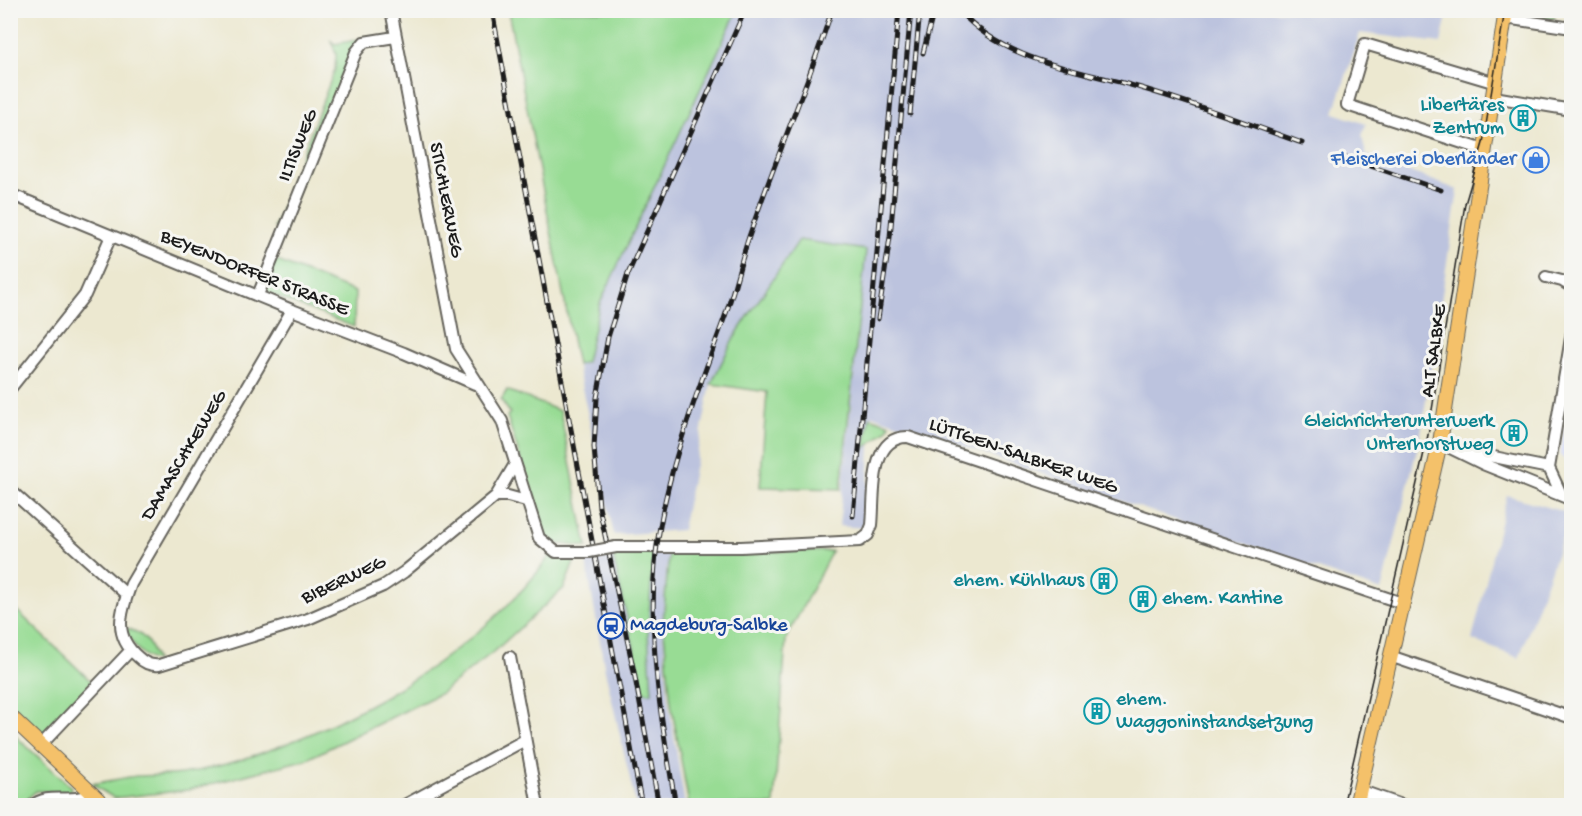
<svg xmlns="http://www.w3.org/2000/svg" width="1582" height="816" viewBox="0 0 1582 816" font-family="'Gochi Hand',sans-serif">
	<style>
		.built { fill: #d3d9f9 }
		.industrial { fill: #bcc3de }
		.green { fill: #98dc94; stroke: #5a7c58; stroke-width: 1.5 }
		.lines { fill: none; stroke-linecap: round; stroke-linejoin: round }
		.minor-casing { stroke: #65635b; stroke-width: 14 }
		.major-casing { stroke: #65635b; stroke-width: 16 }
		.minor { stroke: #fff; stroke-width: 10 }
		.major { stroke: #f4c16a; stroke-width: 14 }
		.tram { stroke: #1c1c1c; stroke-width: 1.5 }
		.rail-casing { stroke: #1c1c1c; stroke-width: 5 }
		.rail { stroke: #f6f6f2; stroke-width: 3; stroke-dasharray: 9; stroke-linecap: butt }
		.minor-bridge-casing { stroke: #65635b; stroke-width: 14; stroke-linecap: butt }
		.minor-bridge { stroke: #fff; stroke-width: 10 }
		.labels { text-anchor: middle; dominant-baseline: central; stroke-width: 6; stroke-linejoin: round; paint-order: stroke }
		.culture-label { font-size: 20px; fill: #0d838f; stroke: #f6f6f2; text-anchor: end }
		.street-label { font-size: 20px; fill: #1c1c1c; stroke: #f6f6f2 }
		.shop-label { font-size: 20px; fill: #366cbe; stroke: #f6f6f2; text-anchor: end }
		.transit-label { font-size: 20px; fill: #164399; stroke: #f6f6f2; text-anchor: start }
	</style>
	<rect width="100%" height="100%" fill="#f6f6f2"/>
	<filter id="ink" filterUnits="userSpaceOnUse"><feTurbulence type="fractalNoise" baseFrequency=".0167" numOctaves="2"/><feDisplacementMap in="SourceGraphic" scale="12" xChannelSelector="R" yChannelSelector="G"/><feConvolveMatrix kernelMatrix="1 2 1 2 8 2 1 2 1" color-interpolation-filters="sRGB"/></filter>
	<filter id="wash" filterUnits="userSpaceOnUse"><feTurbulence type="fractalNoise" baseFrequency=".008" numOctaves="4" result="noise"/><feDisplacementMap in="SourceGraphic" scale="24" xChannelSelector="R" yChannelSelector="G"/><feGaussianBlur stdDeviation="1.35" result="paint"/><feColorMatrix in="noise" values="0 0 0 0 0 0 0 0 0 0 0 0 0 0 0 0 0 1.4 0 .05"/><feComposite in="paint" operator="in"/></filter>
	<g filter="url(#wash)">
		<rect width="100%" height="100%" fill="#ece8d0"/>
		<path class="built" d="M 1571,383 L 1571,466 L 1560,455 Z"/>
		<path class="industrial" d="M 737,11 L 1448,11 L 1441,43 L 1360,33 L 1334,113 L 1366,124 L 1362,136 L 1366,155 L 1458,190 L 1421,433 L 1382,591 L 872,415 L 865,528 L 839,526 L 866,251 L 799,240 L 735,336 L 711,384 L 682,530 L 614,535 L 577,365 L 586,362 L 600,303 Z
			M 1507,495 L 1571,514 L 1519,658 L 1472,640 Z
			M 610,552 L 668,552 L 662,622 L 669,706 L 685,805 L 636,805 L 605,670 L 585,556 Z"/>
		<path class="green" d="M 508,11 L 737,11 L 600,303 L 586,362 L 577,365 Z
			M 1523,11 L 1523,10 L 1555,11 L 1554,19 L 1522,13 Z
			M 362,39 L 280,229 L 274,228 L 335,69 L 336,54 L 331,41 L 335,44 Z
			M 799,240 L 866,250 L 841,489 L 760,487 L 767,392 L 711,384 L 735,336 Z
			M 275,260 L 355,292 L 354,327 L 262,291 Z
			M 507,390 L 560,411 L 587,547 L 553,543 L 544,536 L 507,416 L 510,413 L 501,400 Z
			M 870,417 L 890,424 L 888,429 L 865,448 Z
			M 631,551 L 653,553 L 648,633 L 652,693 L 644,692 L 612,552 Z
			M 832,551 L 786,639 L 774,805 L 689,805 L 671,704 L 663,622 L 669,552 Z
			M 551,554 L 560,558 L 576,557 L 564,588 L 498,648 L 441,693 L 307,759 L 188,790 L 114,798 L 91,784 C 106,782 121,778 136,776 C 151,775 167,776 182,774 C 308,752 478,660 551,554 Z
			M 10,604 L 93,683 L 46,732 L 38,733 L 11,710 Z
			M 123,627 C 144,633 149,640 156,661 C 140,657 131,641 123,627 Z
			M 11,732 L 71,787 L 69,792 L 36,791 L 20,805 L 11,804 Z"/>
	</g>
	<g filter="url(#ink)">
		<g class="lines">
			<g class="minor-casing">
				<path id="minor" d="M 391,10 L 456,349 L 502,421 L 539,538 L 556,552 L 589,552
					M 1505,18 L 1572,28
					M 1494,97 L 1572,110
					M 1484,150 L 1347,105 L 1365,44 L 1496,83
					M 10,194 L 292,310 L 404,353 L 475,384
					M 1546,277 L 1562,281 L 1572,287
					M 258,295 L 356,52 L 364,42 L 395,37
					M 292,310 L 131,584 C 121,612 112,635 138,657 C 144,663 150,666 159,665 L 308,619 L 383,586 L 404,572 L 496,496 L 515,464
					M 10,389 L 85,295 L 111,236
					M 1440,443 L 1483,464 L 1572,500
					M 1471,456 L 1489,456 L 1549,468 L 1562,496
					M 1549,468 L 1572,332
					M 10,490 L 127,595
					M 496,496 L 508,496 L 526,501
					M 616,547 L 741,547 L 860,541 L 868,535 L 872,525 C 875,498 868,436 908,437 L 1402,603
					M 1390,656 L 1572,718
					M 510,657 L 538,806
					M 41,745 L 130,651
					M 1359,790 L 1405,806
					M 32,806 C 49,791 73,805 90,793
					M 403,806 L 525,740"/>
			</g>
			<g class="major-casing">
				<path id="major" d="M 10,716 L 105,806
					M 1356,806 L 1440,443 L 1506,10"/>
			</g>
			<use href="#minor" class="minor"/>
			<use href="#major" class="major"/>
			<path class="tram" d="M 1343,806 L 1428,435 L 1465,204 L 1483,143 L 1505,10"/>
			<g class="rail-casing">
				<path id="rail" d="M 492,10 L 642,806
					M 959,10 C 1005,63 1078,69 1141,88 C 1195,104 1249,124 1302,143
					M 923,53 L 934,10
					M 910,114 L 920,10
					M 1341,156 L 1441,190
					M 878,319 L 890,237 L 911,10
					M 853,516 L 899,10
					M 659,806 L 634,672 L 599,507 L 594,447 L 597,398 L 608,337 L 628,274 L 745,10
					M 676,806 C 661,722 647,639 656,553 C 666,471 696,396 724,319 C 735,289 741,258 752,228 C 777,155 808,84 832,10"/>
			</g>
			<use href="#rail" class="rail"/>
			<g class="minor-bridge-casing">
				<path id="minor-bridge" d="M 589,552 L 616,547"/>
			</g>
			<use href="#minor-bridge" class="minor-bridge"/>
		</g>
	</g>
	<defs>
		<g id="building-ring" transform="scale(1.35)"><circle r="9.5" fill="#f6f6f2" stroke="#0f9aa8" stroke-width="1.5"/><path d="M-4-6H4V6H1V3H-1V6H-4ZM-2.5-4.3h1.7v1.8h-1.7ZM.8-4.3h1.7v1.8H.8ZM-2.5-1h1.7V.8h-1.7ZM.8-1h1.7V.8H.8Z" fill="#0f9aa8"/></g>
		<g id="shop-ring" transform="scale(1.35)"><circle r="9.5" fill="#f6f6f2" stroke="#3f7fe0" stroke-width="1.5"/><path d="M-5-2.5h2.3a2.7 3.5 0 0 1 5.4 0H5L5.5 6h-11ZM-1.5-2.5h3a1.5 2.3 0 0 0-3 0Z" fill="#3f7fe0"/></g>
		<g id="station-ring" transform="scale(1.35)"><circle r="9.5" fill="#f6f6f2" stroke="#1a4fb4" stroke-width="1.5"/><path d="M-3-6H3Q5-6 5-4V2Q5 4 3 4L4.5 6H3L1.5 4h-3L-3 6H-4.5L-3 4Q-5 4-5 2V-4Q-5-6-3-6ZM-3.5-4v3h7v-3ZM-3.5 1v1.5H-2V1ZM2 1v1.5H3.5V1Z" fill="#1a4fb4"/></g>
	</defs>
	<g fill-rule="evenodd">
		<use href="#building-ring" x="1523" y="118"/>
		<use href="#shop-ring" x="1536" y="160"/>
		<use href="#building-ring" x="1514" y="433"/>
		<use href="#building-ring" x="1104" y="581"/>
		<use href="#building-ring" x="1143" y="599"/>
		<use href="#station-ring" x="611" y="626"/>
		<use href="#building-ring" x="1097" y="711"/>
	</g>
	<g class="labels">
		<g class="culture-label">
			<text x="1504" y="106">Libertäres<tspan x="1504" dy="23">Zentrum</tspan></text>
			<text x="1494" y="422">Gleichrichterunterwerk<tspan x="1494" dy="23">Unterhorstweg</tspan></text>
			<text x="1084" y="581">ehem. Kühlhaus</text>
			<text x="1162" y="599" text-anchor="start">ehem. Kantine</text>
			<text x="1116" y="700" text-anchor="start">ehem.<tspan x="1116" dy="23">Waggoninstandsetzung</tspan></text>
		</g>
		<g class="street-label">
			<text transform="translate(299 146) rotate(-68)">ILTISWEG</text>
			<text transform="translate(445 200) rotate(79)">STICHLERWEG</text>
			<text transform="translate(254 274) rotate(22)">BEYENDORFER STRASSE</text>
			<text transform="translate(1435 351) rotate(-82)">ALT SALBKE</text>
			<text transform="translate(185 456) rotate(-59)">DAMASCHKEWEG</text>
			<text transform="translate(1023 457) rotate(19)">LÜTTGEN-SALBKER WEG</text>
			<text transform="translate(344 581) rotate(-25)">BIBERWEG</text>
		</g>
		<g class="shop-label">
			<text x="1516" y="160">Fleischerei Oberländer</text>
		</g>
		<g class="transit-label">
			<text x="630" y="626">Magdeburg-Salbke</text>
		</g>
	</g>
	<rect width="1582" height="816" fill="none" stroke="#f6f6f2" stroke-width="36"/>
</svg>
